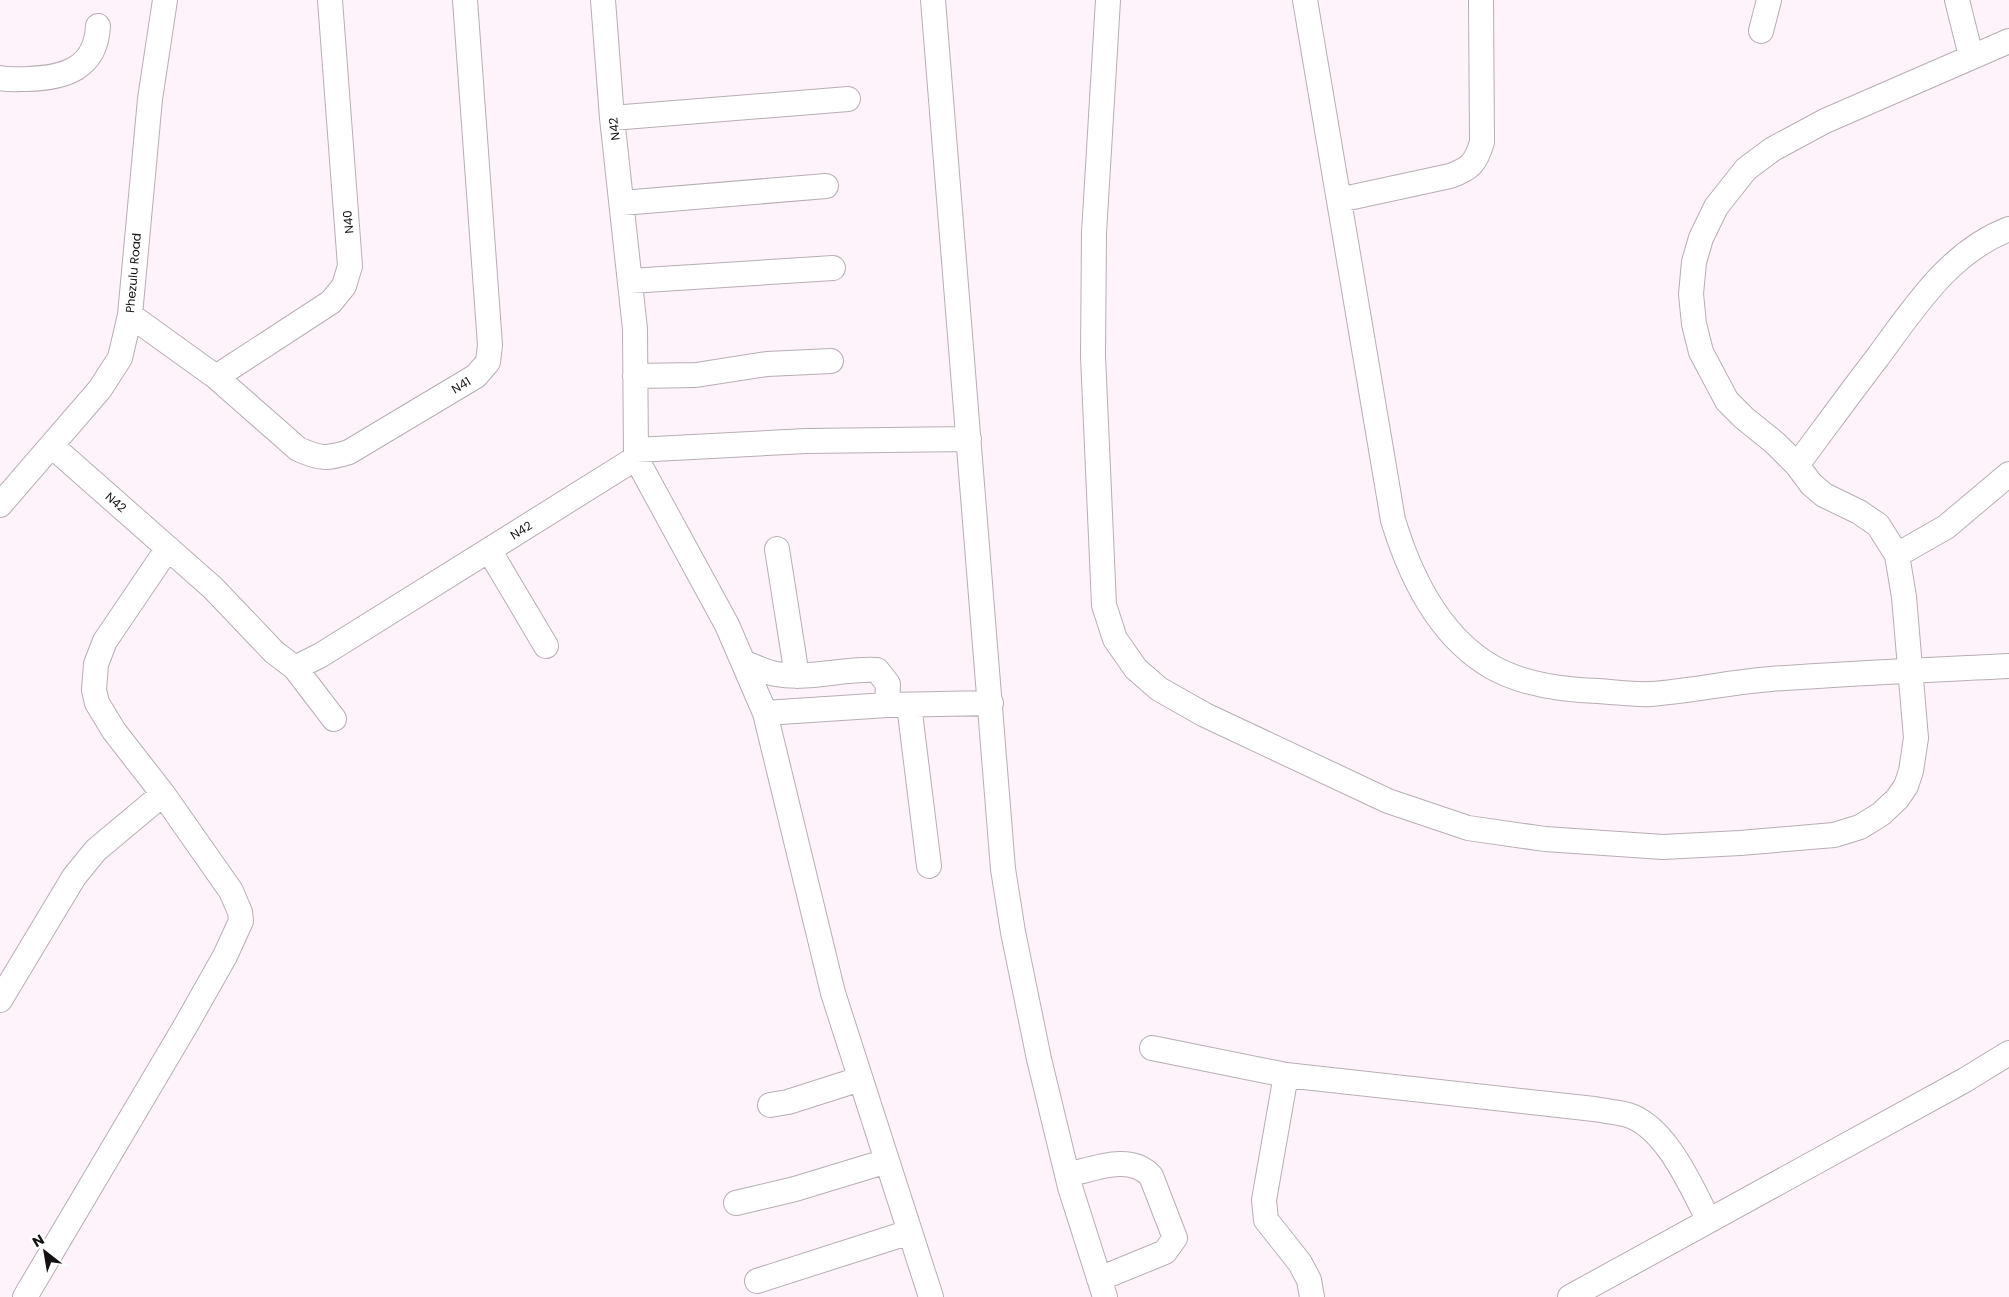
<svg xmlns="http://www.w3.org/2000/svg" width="2009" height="1297" viewBox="0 0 2009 1297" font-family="Poppins,sans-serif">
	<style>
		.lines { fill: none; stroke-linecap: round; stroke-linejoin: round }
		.minor-casing { stroke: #b8adb4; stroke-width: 26 }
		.minor { stroke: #fff; stroke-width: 24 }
		.labels { text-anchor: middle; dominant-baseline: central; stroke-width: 4; stroke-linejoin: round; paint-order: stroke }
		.street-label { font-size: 12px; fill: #151113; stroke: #fff }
	</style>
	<rect width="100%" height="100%" fill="#fef3fa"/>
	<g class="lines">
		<g class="minor-casing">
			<path id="minor" d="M 933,0 L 1003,869 L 1013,932 L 1039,1059 L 1070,1187 L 1105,1297
				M 1108,0 L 1094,233 L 1093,356 L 1104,605 L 1115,639 L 1136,669 L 1159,689 L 1205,715 L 1388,801 L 1468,828 L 1545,839 L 1663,847 L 1740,843 L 1834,835 L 1860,827 L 1881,814 L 1897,799 L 1906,786 L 1911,771 L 1916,738 L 1904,597 L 1897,555 L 1878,525 L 1859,512 L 1824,495 L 1811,484 L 1797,465 L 1775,443 L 1744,418 L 1727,401 L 1701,352 L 1694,324 L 1691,294 L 1694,262 L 1701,238 L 1716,207 L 1746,169 L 1773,149 L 1825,121 L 2009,41
				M 1305,0 L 1393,520 C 1410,576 1438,636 1492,667 C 1524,685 1562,690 1598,691 C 1615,692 1634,695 1651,694 C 1691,691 1731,682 1771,679 C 1850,673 1930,670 2009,666
				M 1957,0 L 1971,56
				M 1761,31 L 1769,0
				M 0,78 C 9,80 18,79 27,79 C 64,78 96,69 98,26
				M 612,118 L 848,99
				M 1339,200 L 1450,176 C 1470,169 1476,163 1482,142 L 1481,0
				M 622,203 L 826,186
				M 630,281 L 833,268
				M 130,315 L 216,377 L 298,449 C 320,459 327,459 349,452 L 476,376 L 488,362 L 490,345 L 465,0
				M 635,376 L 696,375 L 767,364 L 831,361
				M 216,377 L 331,302 L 344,286 L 350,266 L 330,0
				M 52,446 L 213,588 L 274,652 L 295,668 L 321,655 L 636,458 L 635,329 L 612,118 L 603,0
				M 636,450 L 806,441 L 969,439
				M 636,458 L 727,625 L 765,713 L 833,993 L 931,1297
				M 1797,465 C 1824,429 1850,393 1877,358 C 1914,308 1949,252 2009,229
				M 0,505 L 100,389 L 120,358 L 130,315 L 150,99 L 165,0
				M 777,549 L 797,676
				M 489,550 L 546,646
				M 1897,555 L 1946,527 L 2009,474
				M 743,662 C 754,666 765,672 776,674 C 809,680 844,668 877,670 L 888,684 L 887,705
				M 295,668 L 334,719
				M 909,705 L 929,866
				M 765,713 L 887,705 L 991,703
				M 0,1000 L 74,877 L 96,850 L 163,794
				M 1152,1048 L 1286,1075 L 1594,1109 C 1605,1111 1617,1112 1628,1115 C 1666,1127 1691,1186 1708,1219
				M 1286,1075 L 1264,1200 L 1266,1220 L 1300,1263 L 1309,1280 L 1312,1297
				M 770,1105 L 788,1102 L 860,1079
				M 1067,1175 C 1094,1169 1130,1153 1151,1176 L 1175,1238 L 1165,1252 L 1099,1279
				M 736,1203 L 795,1189 L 887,1161
				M 757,1281 L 910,1232
				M 25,1297 L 186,1025 L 225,956 L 241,921 L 240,912 L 231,891 L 163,794 L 114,731 L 97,703 L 94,690 L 96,664 L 105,641 L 168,548
				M 1570,1297 L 1965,1080 L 2009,1053"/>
		</g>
		<use href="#minor" class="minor"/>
	</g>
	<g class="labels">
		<g class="street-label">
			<text transform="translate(614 129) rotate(-96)">N42</text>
			<text transform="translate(348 222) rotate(-95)">N40</text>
			<text transform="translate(133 273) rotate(-85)">Phezulu Road</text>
			<text transform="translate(461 385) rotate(-31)">N41</text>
			<text transform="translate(116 502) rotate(41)">N42</text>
			<text transform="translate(521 530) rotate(-32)">N42</text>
		</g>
	</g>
	<g transform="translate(45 1252) rotate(329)" stroke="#ffffff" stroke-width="4" paint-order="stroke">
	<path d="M0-4L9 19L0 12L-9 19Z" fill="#151113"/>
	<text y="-8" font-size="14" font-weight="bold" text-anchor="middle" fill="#151113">N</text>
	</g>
</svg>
